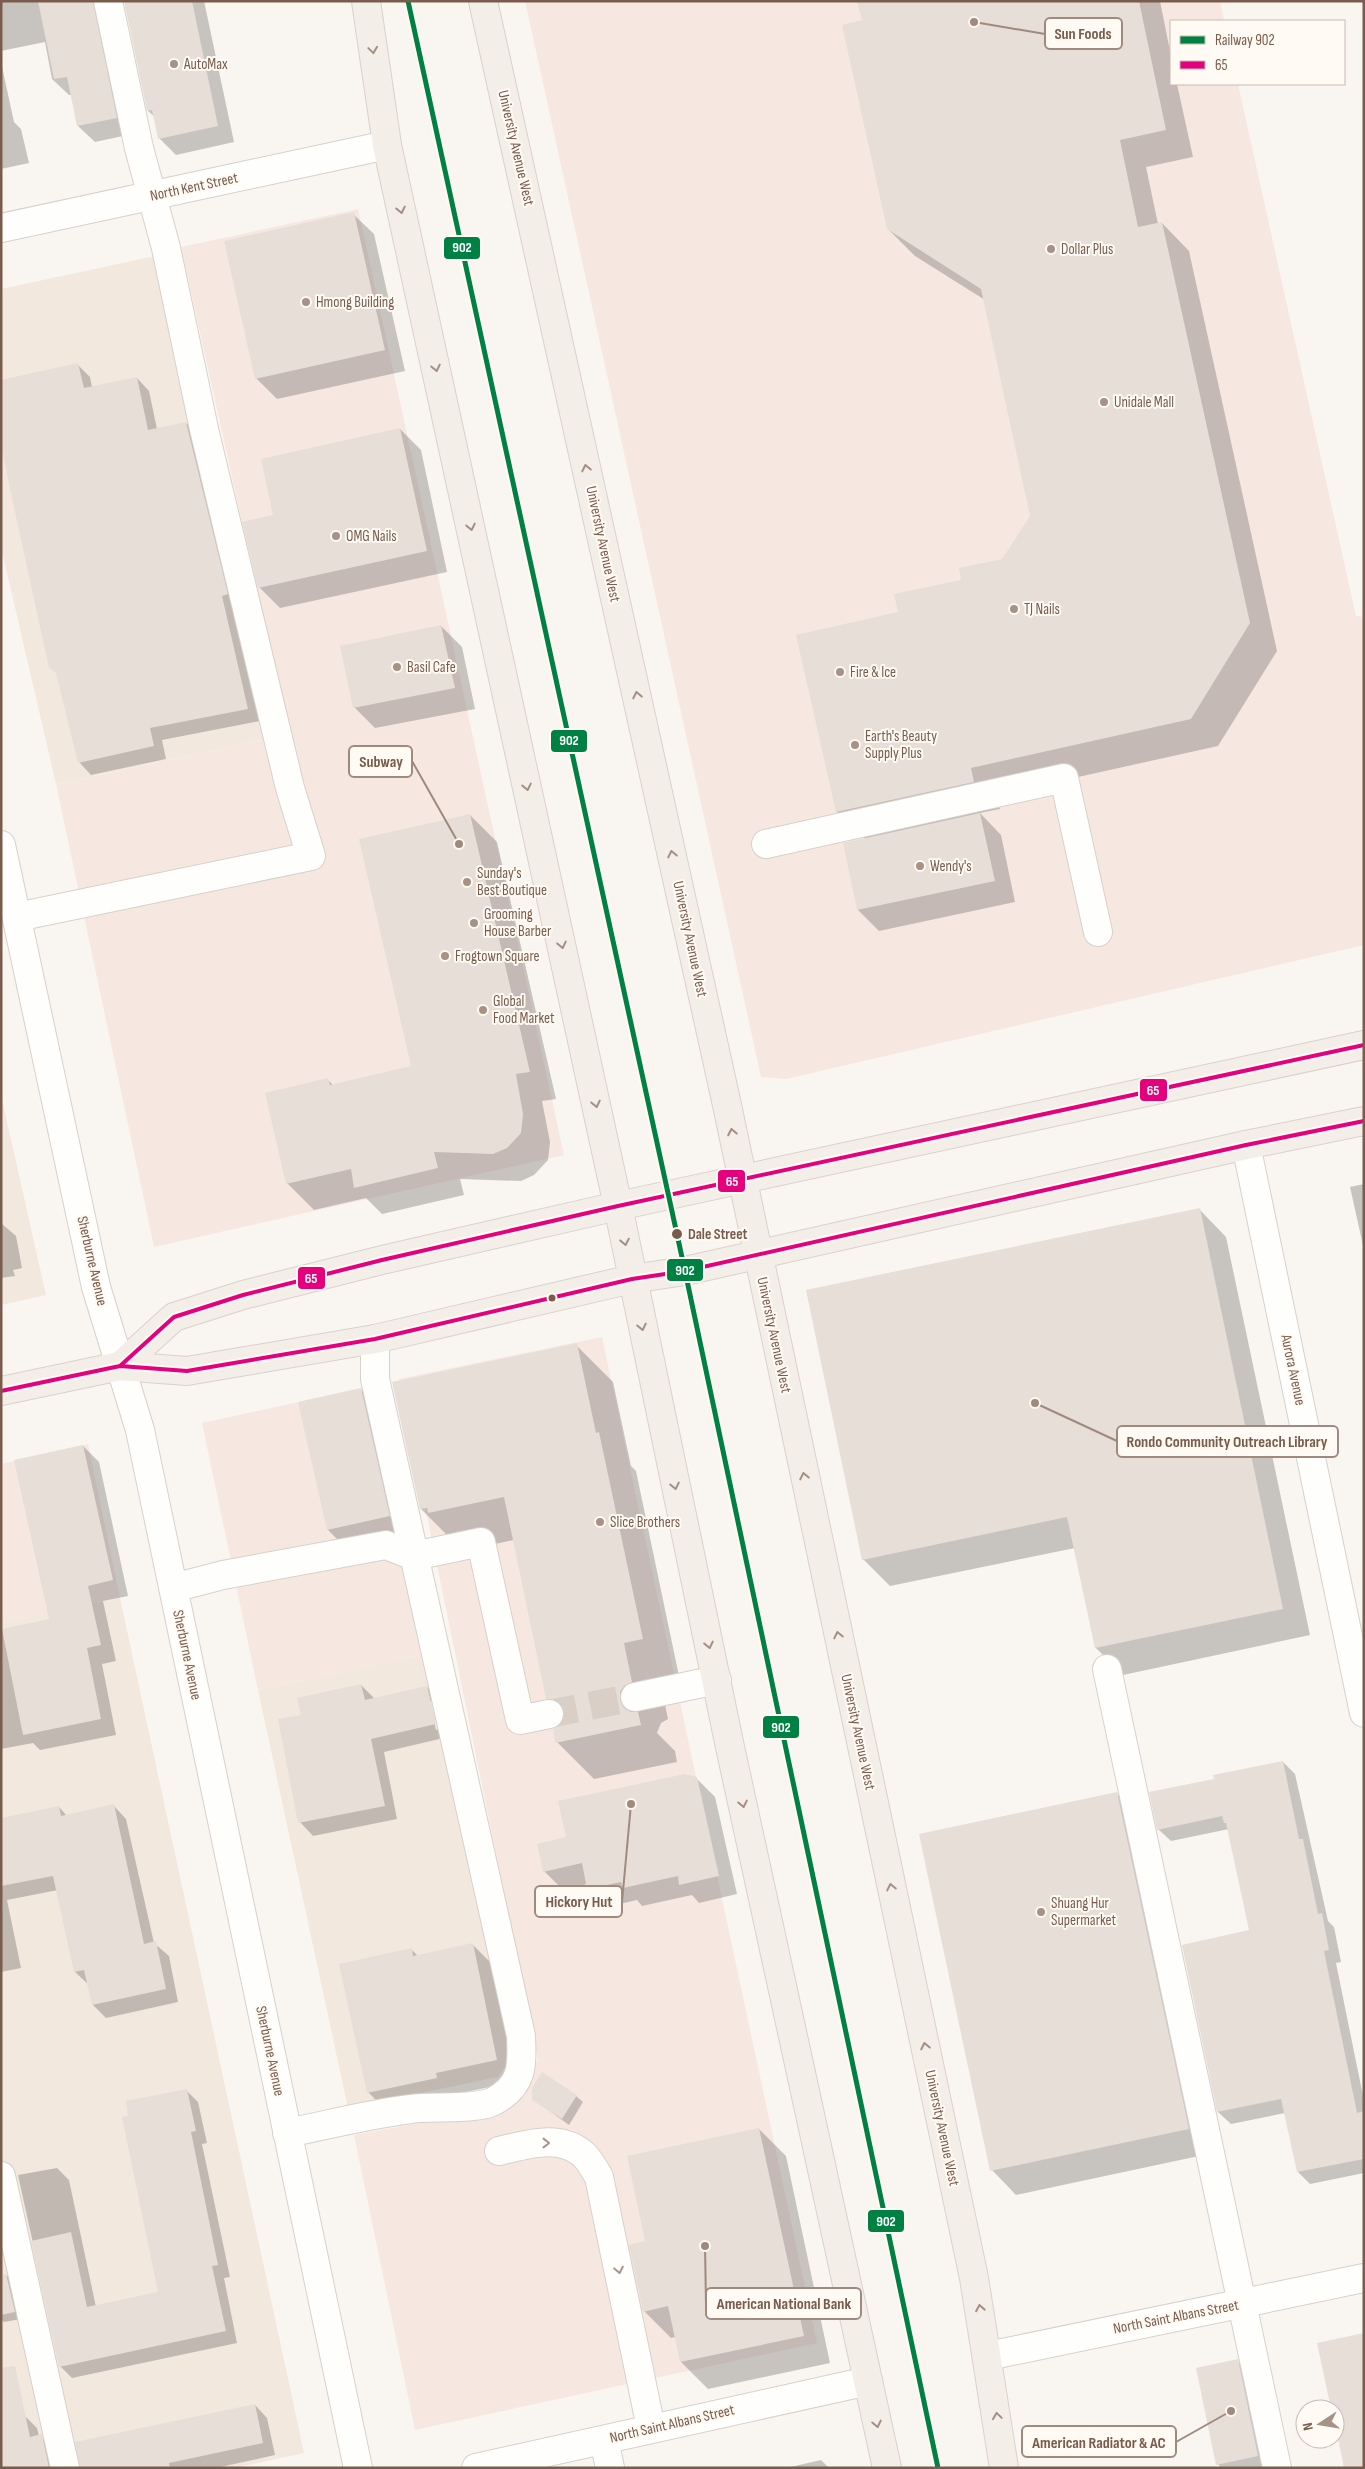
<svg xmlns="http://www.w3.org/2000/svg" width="1365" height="2469" viewBox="0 0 1365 2469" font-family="'Sofia Sans Condensed',sans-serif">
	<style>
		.residential { fill: #f2e8de }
		.commercial { fill: #f6e8e1 }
		.shadow { fill: #0003; fill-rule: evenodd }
		.building { fill: #e6ded7 }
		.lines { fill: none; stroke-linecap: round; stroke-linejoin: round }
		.minor-tunnel { stroke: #d9cfc7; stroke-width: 28; stroke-dasharray: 28 14; stroke-linecap: butt }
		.minor-casing { stroke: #d7d1cb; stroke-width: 30 }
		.major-casing { stroke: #dad1cc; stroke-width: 30 }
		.minor { stroke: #fefefd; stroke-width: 28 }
		.major { stroke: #f3eee8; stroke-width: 28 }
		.bus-1-casing { stroke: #fffaf3; stroke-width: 8 }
		.bus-1 { stroke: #e5007d; stroke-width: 4 }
		.rail-1-casing { stroke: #fffaf3; stroke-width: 9 }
		.rail-1 { stroke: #008144; stroke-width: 5 }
		.oneway { stroke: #a48f83 }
		.oneway2 { stroke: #a8958b }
		.poi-dot { fill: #a69286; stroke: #fffaf3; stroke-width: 2 }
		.stop-dot { fill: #7a5c4d; stroke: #fffaf3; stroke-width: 2 }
		.labels { text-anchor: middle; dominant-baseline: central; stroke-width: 4; stroke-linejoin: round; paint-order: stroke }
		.poi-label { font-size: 15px; fill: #7a5c4d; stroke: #fffaf3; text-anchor: start }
		.street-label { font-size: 15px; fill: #7a5c4d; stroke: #fffaf3 }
		.stop-label { font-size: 15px; font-weight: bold; fill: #7a5c4d; stroke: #fffaf3; text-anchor: start }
		.leader { fill: none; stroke: #9f8a7d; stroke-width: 2 }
		.callout-dot { fill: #9f8a7d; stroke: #fffaf3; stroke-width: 2 }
		.callout { fill: #fffaf3; stroke: #9f8a7d; stroke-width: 2 }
		.callout-label { font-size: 16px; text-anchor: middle; font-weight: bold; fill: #7a5c4d }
		.line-badge { stroke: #fffaf3; stroke-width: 2 }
		.badge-label { font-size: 14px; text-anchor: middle; font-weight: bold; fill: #fff }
	</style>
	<rect width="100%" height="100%" fill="#f9f5f0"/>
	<path class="residential" d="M 160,255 L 265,739 L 56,784 L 1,547 L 1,289 Z
		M 1,1095 L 46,1295 L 1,1305 Z
		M 120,1598 L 304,2453 L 234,2468 L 1,2468 L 1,1622 Z
		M 430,1653 L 514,2054 L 498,2077 L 348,2108 L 258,1690 Z"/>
	<path class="commercial" d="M 525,1 L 1220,1 L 1224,21 L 1171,21 L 1171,84 L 1238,84 L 1356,616 L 1364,617 L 1364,945 L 786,1079 L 761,1077 Z
		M 358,209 L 564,1155 L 154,1247 L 56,784 L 289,734 L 181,247 Z
		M 602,1337 L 817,2343 L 415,2430 L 354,2135 L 515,2105 L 538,2059 L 399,1379 Z
		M 372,1386 L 430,1653 L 258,1690 L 202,1423 Z
		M 88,1444 L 120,1598 L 1,1622 L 1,1464 Z"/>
	<path class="shadow" d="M 1,1 L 204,1 L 234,142 L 176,155 L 160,139 L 155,117 L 148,111 L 125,1 L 122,1 L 132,134 L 95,142 L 78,126 L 72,95 L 69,95 L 52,79 L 45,42 L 1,51 Z
		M 859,1 L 1160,1 L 1171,56 L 1171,84 L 1177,84 L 1193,157 L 1146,167 L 1158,224 L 1162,223 L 1189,251 L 1277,651 L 1218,746 L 997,795 L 1000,809 L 980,813 L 1001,835 L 1015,902 L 879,931 L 858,910 L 844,844 L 865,839 L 837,812 L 798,635 L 899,613 L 1003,560 L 1031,516 L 985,300 L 915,256 L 888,229 L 863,21 Z
		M 1,62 L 14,122 L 21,129 L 29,163 L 1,169 Z
		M 353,214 L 374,234 L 405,371 L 277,399 L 256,378 Z
		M 77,364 L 90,377 L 92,387 L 137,378 L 149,391 L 157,429 L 186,423 L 199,436 L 260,721 L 162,740 L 166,759 L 91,775 L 79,762 Z
		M 400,429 L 421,450 L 447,572 L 280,608 L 259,587 L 275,516 Z
		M 441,626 L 462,647 L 475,709 L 375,728 L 354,707 Z
		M 470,815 L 497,842 L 556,1099 L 542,1101 L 550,1142 L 548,1160 L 534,1175 L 521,1181 L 460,1179 L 464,1195 L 382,1214 L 366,1198 L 314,1210 L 287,1183 L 328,1080 L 333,1085 L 413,1067 Z
		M 1364,1184 L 1364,1250 L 1350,1187 Z
		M 1199,1209 L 1226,1237 L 1310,1635 L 1123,1675 L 1096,1648 L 1075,1548 L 890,1586 L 863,1559 Z
		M 1,1223 L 16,1236 L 22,1268 L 13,1270 L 15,1276 L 1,1278 Z
		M 576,1345 L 613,1382 L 631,1466 L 636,1471 L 679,1676 L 660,1680 L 668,1719 L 661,1723 L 657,1733 L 675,1751 L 677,1762 L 594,1779 L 557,1742 L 565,1716 L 547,1698 L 514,1540 L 467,1550 L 458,1546 L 421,1509 Z
		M 361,1390 L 388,1417 L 416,1543 L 355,1557 L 328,1530 L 300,1403 Z
		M 83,1446 L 99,1462 L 128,1596 L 103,1601 L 116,1661 L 102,1664 L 116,1735 L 40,1750 L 33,1743 L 1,1749 L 1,1631 L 50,1620 Z
		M 361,1685 L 375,1699 L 427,1687 L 440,1701 L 448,1737 L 384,1752 L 397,1819 L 313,1836 L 300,1822 L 302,1716 ZM 429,1701 L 432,1701 L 438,1729 L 436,1730 Z
		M 1283,1762 L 1295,1774 L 1328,1921 L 1334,1927 L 1341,1962 L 1336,1963 L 1364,2101 L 1364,2173 L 1310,2184 L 1298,2172 L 1285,2113 L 1231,2124 L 1218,2112 L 1183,1946 L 1250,1931 L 1229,1829 L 1171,1841 L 1158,1829 L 1216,1780 Z
		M 696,1778 L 715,1797 L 737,1894 L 699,1903 L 692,1895 L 642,1906 L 637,1900 L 607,1907 L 588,1889 L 587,1884 L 563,1890 L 544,1871 L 568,1838 Z
		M 1117,1794 L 1141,1818 L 1213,2153 L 1016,2195 L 992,2170 Z
		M 114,1806 L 126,1819 L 154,1943 L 169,1956 L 178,2002 L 106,2018 L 93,2005 L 89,1985 L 75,1972 L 58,1890 L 7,1900 L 21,1968 L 1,1972 L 1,1851 L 59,1807 L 67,1816 Z
		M 472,1944 L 493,1965 L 518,2081 L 456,2094 L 389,2113 L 368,2092 L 411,1949 L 418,1956 Z
		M 186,2090 L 198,2102 L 207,2143 L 202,2144 L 230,2277 L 224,2278 L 237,2343 L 72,2378 L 60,2366 L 18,2175 L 57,2168 L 69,2180 L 96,2307 L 160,2293 L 130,2117 Z
		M 576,2096 L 583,2102 L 569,2125 L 533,2099 Z
		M 759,2129 L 786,2156 L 830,2363 L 708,2389 L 681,2362 L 676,2337 L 671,2338 L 644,2311 L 647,2242 Z
		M 6,2275 L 13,2282 L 21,2319 L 4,2322 L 1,2319 L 1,2276 Z
		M 1237,2361 L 1252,2375 L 1271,2468 L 1221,2468 L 1218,2464 Z
		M 255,2405 L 267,2418 L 275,2455 L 216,2468 L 81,2468 Z
		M 24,2415 L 37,2428 L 39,2436 L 54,2448 L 58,2468 L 1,2468 Z
		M 821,2460 L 829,2468 L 786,2468 Z"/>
	<path class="building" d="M 38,1 L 93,1 L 117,118 L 77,126 L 67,77 L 54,79 Z
		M 124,1 L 192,1 L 218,126 L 158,139 L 152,110 L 147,111 Z
		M 857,1 L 1139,1 L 1166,130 L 1120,140 L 1138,227 L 1162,222 L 1250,623 L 1191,719 L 971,768 L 974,782 L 836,812 L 796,635 L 898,612 L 894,594 L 961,580 L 959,568 L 1002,559 L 1030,516 L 981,289 L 887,229 L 842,25 L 862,20 Z
		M 354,212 L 385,350 L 255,379 L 224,241 Z
		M 78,363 L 84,388 L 137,377 L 148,430 L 186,422 L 228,594 L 222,596 L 248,709 L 150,728 L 154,746 L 78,763 L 56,673 L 49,668 L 12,498 L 1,444 L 1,380 Z
		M 400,428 L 427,551 L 258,588 L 242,522 L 273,515 L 261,459 Z
		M 441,625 L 455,688 L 353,708 L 340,646 Z
		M 980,813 L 995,881 L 857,910 L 843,843 Z
		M 470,814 L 530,1072 L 516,1074 L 523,1114 L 521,1133 L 507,1148 L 493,1154 L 434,1152 L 438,1168 L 354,1188 L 351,1169 L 286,1184 L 265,1093 L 328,1078 L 330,1085 L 411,1066 L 359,839 Z
		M 1200,1208 L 1283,1609 L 1095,1648 L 1067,1517 L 862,1560 L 806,1290 Z
		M 577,1343 L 596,1433 L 599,1432 L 643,1639 L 624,1643 L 632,1682 L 624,1686 L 620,1692 L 620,1700 L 624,1708 L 631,1712 L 638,1712 L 641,1725 L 555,1743 L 553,1729 L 560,1725 L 564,1719 L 564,1711 L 560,1703 L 554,1699 L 546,1699 L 504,1497 L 428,1513 L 427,1508 L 420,1509 L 392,1382 Z
		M 361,1388 L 390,1516 L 327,1530 L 298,1402 Z
		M 83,1445 L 113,1580 L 88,1586 L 101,1645 L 87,1648 L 101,1719 L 23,1735 L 2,1629 L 49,1619 L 14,1460 Z
		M 361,1684 L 365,1700 L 427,1686 L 436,1724 L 371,1739 L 385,1806 L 298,1823 L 278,1719 L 301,1715 L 297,1698 Z
		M 1283,1761 L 1299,1839 L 1303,1839 L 1318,1914 L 1322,1913 L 1329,1950 L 1324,1951 L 1357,2113 L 1364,2111 L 1364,2159 L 1297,2172 L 1281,2099 L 1217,2112 L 1182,1945 L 1249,1930 L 1226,1823 L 1224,1823 L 1222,1816 L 1157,1830 L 1149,1792 L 1214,1779 L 1213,1775 Z
		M 685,1774 L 697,1777 L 719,1876 L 679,1885 L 678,1876 L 623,1888 L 621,1882 L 587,1889 L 582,1863 L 543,1872 L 537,1844 L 566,1837 L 558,1801 Z
		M 1117,1792 L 1189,2129 L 990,2171 L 919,1834 Z
		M 114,1804 L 144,1944 L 156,1941 L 166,1989 L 92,2005 L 84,1970 L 74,1972 L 53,1876 L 1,1886 L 1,1818 L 59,1806 L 61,1816 Z
		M 473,1943 L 497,2060 L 436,2073 L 437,2078 L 367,2093 L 339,1964 L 412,1948 L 413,1956 Z
		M 542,2072 L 577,2095 L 562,2119 L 532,2100 L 532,2088 Z
		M 187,2089 L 196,2131 L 191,2132 L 218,2265 L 212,2266 L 226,2331 L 59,2367 L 31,2241 L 71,2232 L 87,2307 L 158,2292 L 122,2117 L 128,2116 L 126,2101 Z
		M 759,2128 L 804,2336 L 680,2362 L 668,2306 L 643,2312 L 629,2245 L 645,2241 L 627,2156 Z
		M 6,2274 L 15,2312 L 1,2315 L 1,2275 Z
		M 1364,2333 L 1364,2468 L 1344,2468 L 1335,2423 L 1335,2409 L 1332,2409 L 1330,2404 L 1317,2343 Z
		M 1238,2359 L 1258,2456 L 1216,2465 L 1196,2368 Z
		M 15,2366 L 30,2437 L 42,2434 L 49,2468 L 1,2468 L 1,2368 Z
		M 255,2404 L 263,2443 L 169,2463 L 170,2468 L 80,2468 L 75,2442 Z"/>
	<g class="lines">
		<path class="minor-tunnel" d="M 549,1714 L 635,1697"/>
		<g class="minor-casing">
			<path id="minor" d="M 1,228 L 387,145
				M 766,844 L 1064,778 L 1098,932
				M 1,845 L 96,1287 L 140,1430 L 358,2468
				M 17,917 L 311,856 L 290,788 L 204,429 L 166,248 L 139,148 L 108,1
				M 1246,1145 L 1364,1713
				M 173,1588 L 223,1575 L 386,1545 L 414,1556 L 481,1542 L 520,1720 L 549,1714
				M 1107,1669 L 1277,2468
				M 635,1697 L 717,1680
				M 287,2133 C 328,2125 369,2114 411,2109 C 431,2106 478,2110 494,2101 C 524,2085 522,2064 521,2036 L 375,1379 L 375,1339
				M 499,2151 C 526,2145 560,2133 584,2155 C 590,2161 595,2170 599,2177 L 651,2428
				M 1,2176 L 65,2468
				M 988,2356 L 1364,2278
				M 604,2440 L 610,2468
				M 476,2468 L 868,2381"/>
		</g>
		<g class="major-casing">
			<path id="major" d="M 366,1 L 387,145 L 618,1206 L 730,1747 L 887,2468
				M 483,1 L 727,1105 L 974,2278 L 1004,2468
				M 120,1366 L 174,1317 L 243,1295 L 382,1260 L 618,1206 L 1364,1045
				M 1,1391 L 120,1366 L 187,1371 L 375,1339 L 632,1279 L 685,1271 L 1246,1145 L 1364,1121"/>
		</g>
		<use href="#minor" class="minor"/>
		<use href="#major" class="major"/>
		<g class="bus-1-casing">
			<path id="bus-1" d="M 120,1366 L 174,1317 L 243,1295 L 382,1260 L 618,1206 L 1364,1045
				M 1,1391 L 120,1366 L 187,1371 L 375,1339 L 632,1279 L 685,1271 L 1246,1145 L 1364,1121"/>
		</g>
		<use href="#bus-1" class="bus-1"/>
		<g class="rail-1-casing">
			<path id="rail-1" d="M 408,1 L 685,1271 L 938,2468"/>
		</g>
		<use href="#rail-1" class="rail-1"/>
	</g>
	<defs><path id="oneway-chevron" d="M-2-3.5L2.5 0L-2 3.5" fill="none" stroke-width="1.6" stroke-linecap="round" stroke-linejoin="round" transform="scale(1.25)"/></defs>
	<g class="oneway">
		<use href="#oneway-chevron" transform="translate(373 50) rotate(82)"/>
		<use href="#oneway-chevron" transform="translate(401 210) rotate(78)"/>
		<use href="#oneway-chevron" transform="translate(436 368) rotate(78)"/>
		<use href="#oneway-chevron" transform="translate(586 468) rotate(-102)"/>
		<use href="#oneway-chevron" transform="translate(471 527) rotate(78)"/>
		<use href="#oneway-chevron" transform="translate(637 695) rotate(-102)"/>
		<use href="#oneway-chevron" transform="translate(527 787) rotate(78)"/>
		<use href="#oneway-chevron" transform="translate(672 854) rotate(-102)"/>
		<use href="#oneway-chevron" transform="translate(562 945) rotate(78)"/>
		<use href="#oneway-chevron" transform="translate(596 1104) rotate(78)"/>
		<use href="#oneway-chevron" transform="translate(732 1132) rotate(-101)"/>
		<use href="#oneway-chevron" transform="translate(625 1242) rotate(79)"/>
		<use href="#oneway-chevron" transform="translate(642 1327) rotate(78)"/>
		<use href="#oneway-chevron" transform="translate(804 1476) rotate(-102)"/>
		<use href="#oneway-chevron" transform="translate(675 1486) rotate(78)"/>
		<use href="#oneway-chevron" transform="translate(838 1635) rotate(-102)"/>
		<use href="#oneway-chevron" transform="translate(709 1645) rotate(78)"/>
		<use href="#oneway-chevron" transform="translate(743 1804) rotate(78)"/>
		<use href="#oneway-chevron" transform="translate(891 1887) rotate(-102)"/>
		<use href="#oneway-chevron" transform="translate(925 2046) rotate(-102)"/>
		<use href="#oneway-chevron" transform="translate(980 2308) rotate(-100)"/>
		<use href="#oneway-chevron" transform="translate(997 2416) rotate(-98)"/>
		<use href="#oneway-chevron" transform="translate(877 2424) rotate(78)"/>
	</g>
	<g class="oneway2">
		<use href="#oneway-chevron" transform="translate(546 2143)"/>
		<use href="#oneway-chevron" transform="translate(619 2270) rotate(79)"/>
	</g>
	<g class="poi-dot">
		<circle cx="174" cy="64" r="5"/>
		<circle cx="1051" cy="249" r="5"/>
		<circle cx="306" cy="302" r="5"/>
		<circle cx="1104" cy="402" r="5"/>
		<circle cx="336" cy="536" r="5"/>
		<circle cx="1014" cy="609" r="5"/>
		<circle cx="397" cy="667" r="5"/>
		<circle cx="840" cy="672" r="5"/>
		<circle cx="855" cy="745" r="5"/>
		<circle cx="920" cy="866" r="5"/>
		<circle cx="467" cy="882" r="5"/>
		<circle cx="474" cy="923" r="5"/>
		<circle cx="445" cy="956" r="5"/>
		<circle cx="483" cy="1010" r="5"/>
		<circle cx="600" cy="1522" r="5"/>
		<circle cx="1041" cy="1912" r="5"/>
	</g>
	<g class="stop-dot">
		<circle cx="677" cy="1234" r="6"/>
		<circle cx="552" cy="1298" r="4.5"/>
	</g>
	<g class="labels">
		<g class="poi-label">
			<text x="184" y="64">AutoMax</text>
			<text x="1061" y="249">Dollar Plus</text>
			<text x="316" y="302">Hmong Building</text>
			<text x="1114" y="402">Unidale Mall</text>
			<text x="346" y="536">OMG Nails</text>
			<text x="1024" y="609">TJ Nails</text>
			<text x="407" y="667">Basil Cafe</text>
			<text x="850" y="672">Fire &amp; Ice</text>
			<text x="865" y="736">Earth's Beauty<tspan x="865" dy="17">Supply Plus</tspan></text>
			<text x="930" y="866">Wendy's</text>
			<text x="477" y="873">Sunday's<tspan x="477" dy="17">Best Boutique</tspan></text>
			<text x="484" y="914">Grooming<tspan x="484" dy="17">House Barber</tspan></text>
			<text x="455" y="956">Frogtown Square</text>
			<text x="493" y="1001">Global<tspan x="493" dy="17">Food Market</tspan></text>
			<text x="610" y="1522">Slice Brothers</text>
			<text x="1051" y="1903">Shuang Hur<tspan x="1051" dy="17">Supermarket</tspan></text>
		</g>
		<g class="street-label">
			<text transform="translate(516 148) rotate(77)">University Avenue West</text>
			<text transform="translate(194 187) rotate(-12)">North Kent Street</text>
			<text transform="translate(603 544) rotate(78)">University Avenue West</text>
			<text transform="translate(690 939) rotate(78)">University Avenue West</text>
			<text transform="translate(92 1261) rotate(77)">Sherburne Avenue</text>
			<text transform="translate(774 1335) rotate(78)">University Avenue West</text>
			<text transform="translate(1293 1370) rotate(78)">Aurora Avenue</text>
			<text transform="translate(187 1655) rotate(78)">Sherburne Avenue</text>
			<text transform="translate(858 1732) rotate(78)">University Avenue West</text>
			<text transform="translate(270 2051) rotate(78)">Sherburne Avenue</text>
			<text transform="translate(942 2128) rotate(78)">University Avenue West</text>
			<text transform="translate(1176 2317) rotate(-11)">North Saint Albans Street</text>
			<text transform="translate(672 2424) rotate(-13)">North Saint Albans Street</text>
		</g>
		<g class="stop-label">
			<text x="688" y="1234">Dale Street</text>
		</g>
	</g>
	<path class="leader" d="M974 22L1045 34M459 844L412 761M1035 1403L1117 1441M631 1804L622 1902M705 2246L706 2304M1231 2411L1176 2442"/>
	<g class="callout-dot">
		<circle cx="974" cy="22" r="5"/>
		<circle cx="459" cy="844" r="5"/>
		<circle cx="1035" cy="1403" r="5"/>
		<circle cx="631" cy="1804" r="5"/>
		<circle cx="705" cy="2246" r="5"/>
		<circle cx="1231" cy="2411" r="5"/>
	</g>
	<g class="callout">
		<rect x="1045" y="18" width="77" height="31" rx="5"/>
		<rect x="349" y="746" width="63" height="31" rx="5"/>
		<rect x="1117" y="1426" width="221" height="31" rx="5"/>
		<rect x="535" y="1886" width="87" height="31" rx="5"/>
		<rect x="706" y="2288" width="155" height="31" rx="5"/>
		<rect x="1022" y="2426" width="154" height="31" rx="5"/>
	</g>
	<g class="callout-label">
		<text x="1083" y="39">Sun Foods</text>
		<text x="381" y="767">Subway</text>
		<text x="1227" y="1447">Rondo Community Outreach Library</text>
		<text x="579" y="1907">Hickory Hut</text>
		<text x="784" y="2309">American National Bank</text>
		<text x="1099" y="2448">American Radiator &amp; AC</text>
	</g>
	<g class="line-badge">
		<rect x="443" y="236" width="38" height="24" rx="5" fill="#008144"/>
		<rect x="550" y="729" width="38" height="24" rx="5" fill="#008144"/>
		<rect x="1139" y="1078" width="29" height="24" rx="5" fill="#e5007d"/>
		<rect x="717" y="1169" width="29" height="24" rx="5" fill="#e5007d"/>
		<rect x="666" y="1258" width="38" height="24" rx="5" fill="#008144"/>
		<rect x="297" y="1266" width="29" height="24" rx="5" fill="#e5007d"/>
		<rect x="762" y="1715" width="38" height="24" rx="5" fill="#008144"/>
		<rect x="867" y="2209" width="38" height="24" rx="5" fill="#008144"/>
	</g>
	<g class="badge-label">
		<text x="462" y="252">902</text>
		<text x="569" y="745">902</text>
		<text x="1153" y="1095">65</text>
		<text x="732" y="1186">65</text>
		<text x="685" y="1275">902</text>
		<text x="311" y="1283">65</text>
		<text x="781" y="1732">902</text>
		<text x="886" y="2226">902</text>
	</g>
	<rect width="1365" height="2469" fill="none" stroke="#7a5c4d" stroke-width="5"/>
	<rect x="1170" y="20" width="175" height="65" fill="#fffaf3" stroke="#cabbb1"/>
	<rect x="1180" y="36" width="25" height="8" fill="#008144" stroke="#cabbb1"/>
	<text x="1215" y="45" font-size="15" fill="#7a5c4d">Railway 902</text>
	<rect x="1180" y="61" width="25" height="8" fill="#e5007d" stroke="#cabbb1"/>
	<text x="1215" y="70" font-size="15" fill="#7a5c4d">65</text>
	<g transform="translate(1320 2424) rotate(258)"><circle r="24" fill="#fffaf3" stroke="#cabbb1"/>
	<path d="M0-4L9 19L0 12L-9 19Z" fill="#a69286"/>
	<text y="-8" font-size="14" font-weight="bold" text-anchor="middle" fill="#7a5c4d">N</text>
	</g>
</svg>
